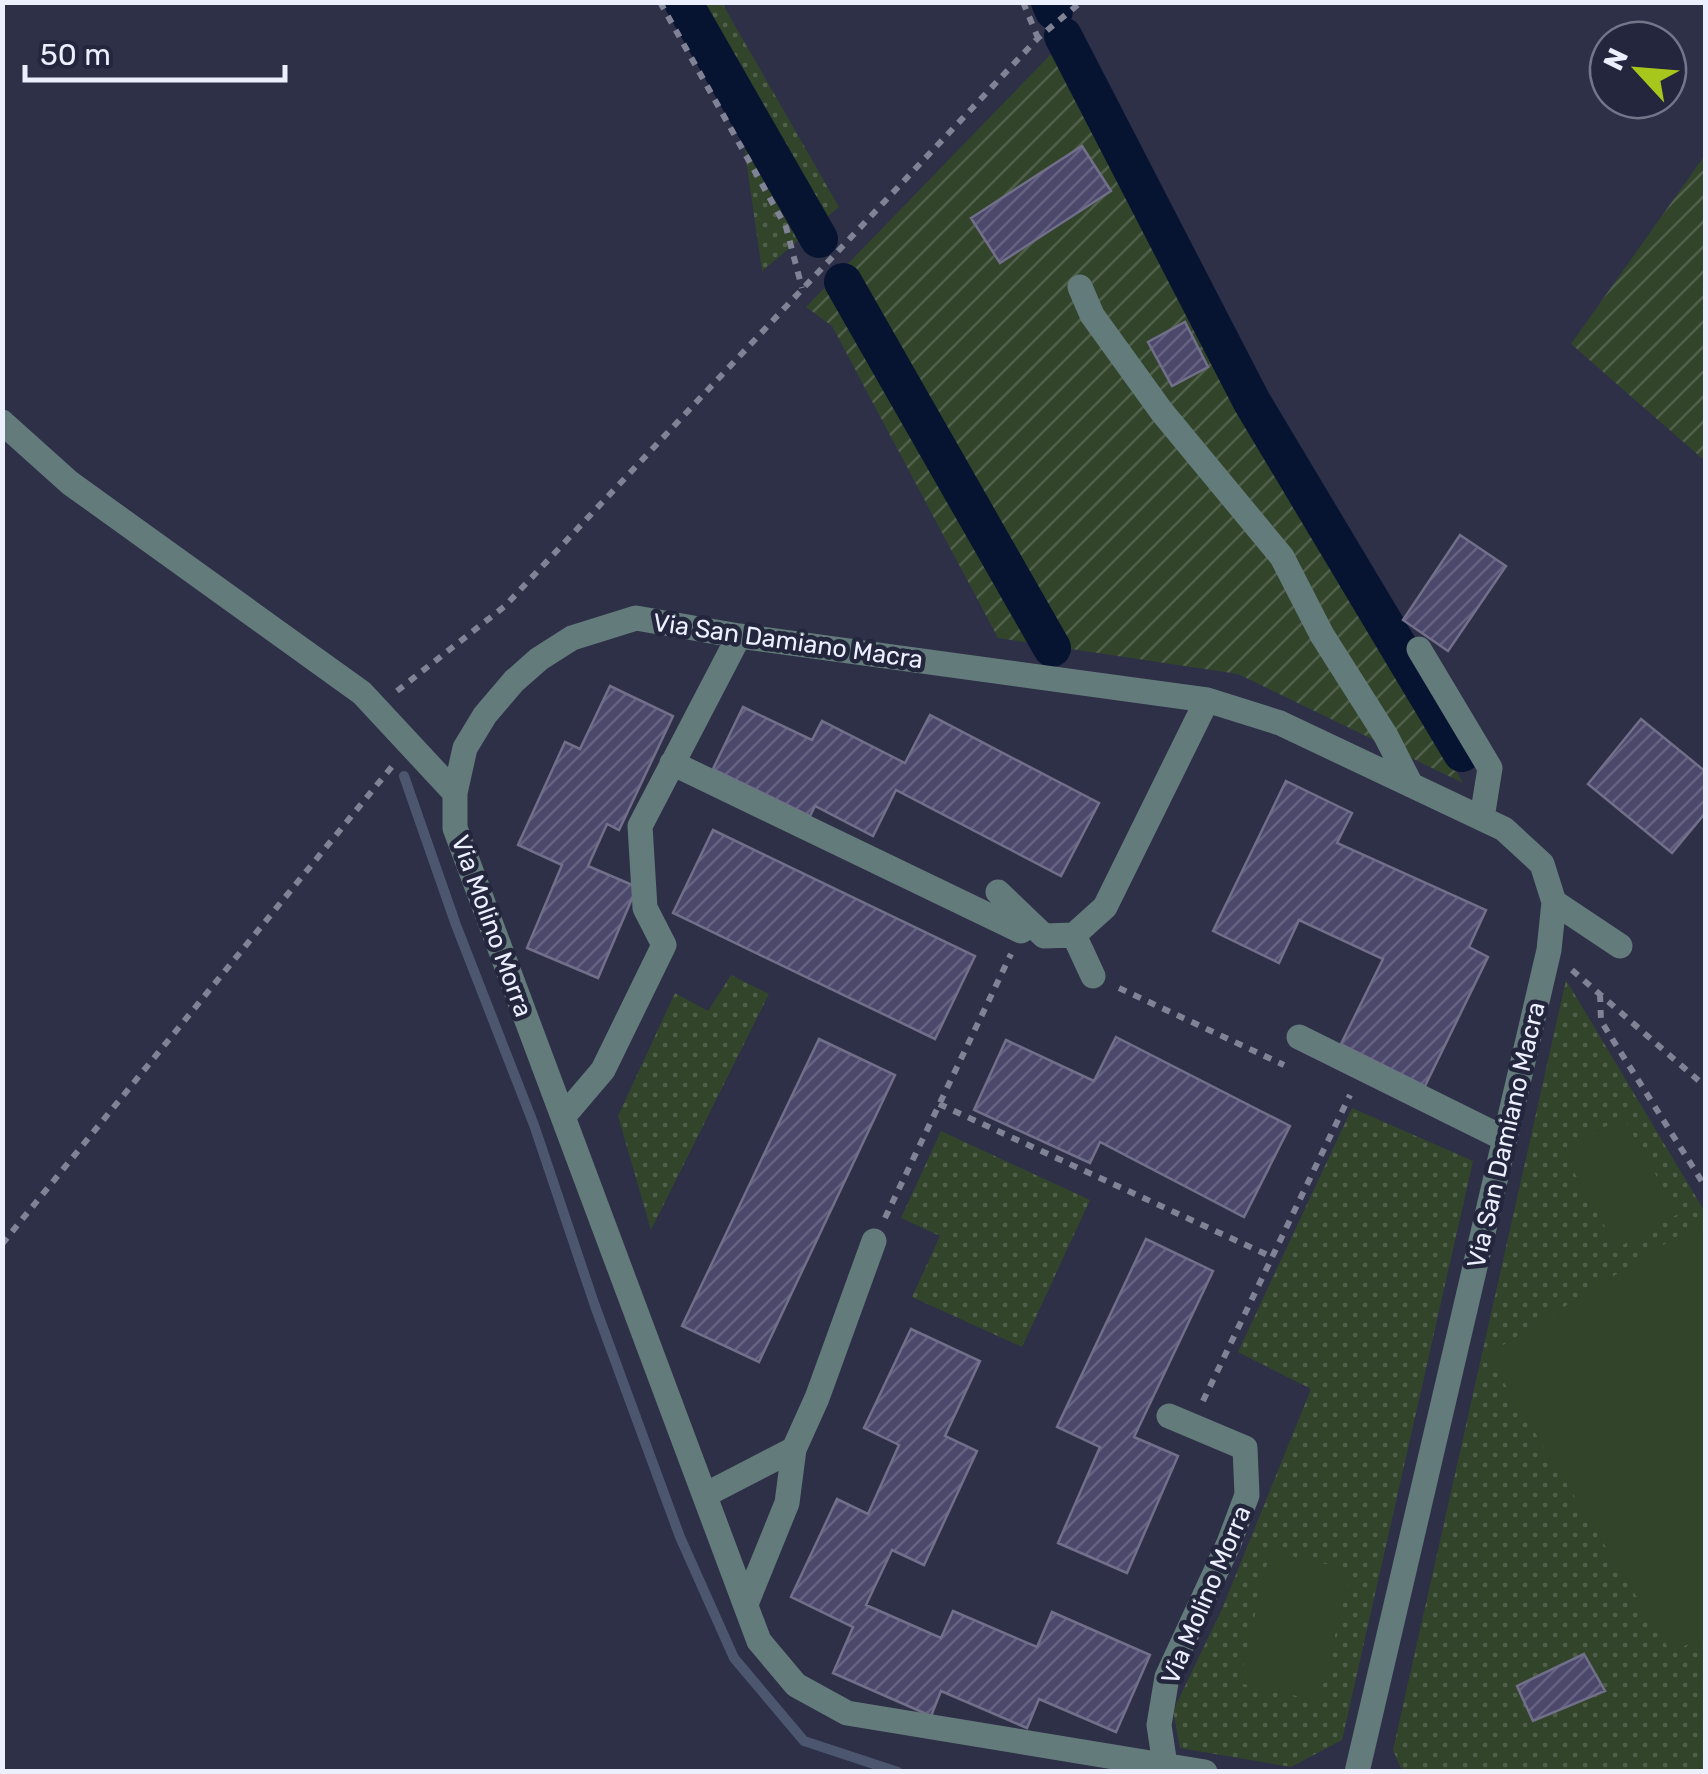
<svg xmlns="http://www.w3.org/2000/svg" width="1708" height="1774" viewBox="0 0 1708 1774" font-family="Rubik,sans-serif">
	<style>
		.grass { fill: url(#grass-dots) }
		.garden { fill: url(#garden-furrows) }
		.pitch { fill: #32452b }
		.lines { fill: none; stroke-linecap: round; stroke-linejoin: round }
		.stream { stroke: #4c566e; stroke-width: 10 }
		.canal { stroke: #071431; stroke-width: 38 }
		.building { fill: url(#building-hatch); stroke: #716f89; stroke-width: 2.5 }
		.path { stroke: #808396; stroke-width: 6; stroke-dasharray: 8 8; stroke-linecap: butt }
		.minor { stroke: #647b7b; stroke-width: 25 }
		.labels { text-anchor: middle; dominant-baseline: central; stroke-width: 9; stroke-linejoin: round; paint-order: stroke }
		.street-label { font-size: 25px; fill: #eceffe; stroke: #23263c }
	</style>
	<defs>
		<pattern id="grass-dots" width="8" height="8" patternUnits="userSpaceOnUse" patternTransform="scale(2.5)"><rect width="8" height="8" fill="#32452b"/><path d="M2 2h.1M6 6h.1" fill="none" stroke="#50604b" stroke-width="1.8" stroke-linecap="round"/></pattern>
		<pattern id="garden-furrows" width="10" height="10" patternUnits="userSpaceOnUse" patternTransform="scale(2.5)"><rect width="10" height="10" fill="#32452b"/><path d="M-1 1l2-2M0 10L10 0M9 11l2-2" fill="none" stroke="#50604b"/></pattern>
		<pattern id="building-hatch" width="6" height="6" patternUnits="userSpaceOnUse" patternTransform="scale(2.5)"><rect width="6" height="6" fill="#4c486c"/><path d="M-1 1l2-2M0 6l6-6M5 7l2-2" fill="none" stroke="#666382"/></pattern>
	</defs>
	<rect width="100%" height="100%" fill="#2d3047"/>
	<path class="grass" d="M 664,3 L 722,3 L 839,207 L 762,271 L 742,131 Z
		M 731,975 L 769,994 L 651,1230 L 618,1116 L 675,993 L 708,1011 Z
		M 1566,980 L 1705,1212 L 1705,1771 L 1402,1771 L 1393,1750 Z
		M 1352,1108 L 1473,1161 L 1342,1740 L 1291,1767 L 1180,1748 L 1173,1711 L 1222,1609 L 1311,1389 L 1238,1352 Z
		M 941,1131 L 1090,1200 L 1022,1347 L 912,1297 L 940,1236 L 901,1218 Z"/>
	<path class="garden" d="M 1056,49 L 1198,315 L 1463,783 L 1238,674 L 998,638 L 832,326 L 806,307 Z
		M 1705,155 L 1705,461 L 1571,344 Z"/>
	<path class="pitch" d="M 1623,1117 L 1678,1214 L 1617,1248 L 1562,1151 Z
		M 1697,1224 L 1706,1237 L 1705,1633 L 1672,1654 L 1487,1355 Z
		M 1270,1551 L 1351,1570 L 1319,1701 L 1239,1683 Z"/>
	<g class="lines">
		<path class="stream" d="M 404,776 L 456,925 L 534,1125 L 595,1306 L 680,1537 L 734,1658 L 804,1741 L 898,1772"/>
		<path class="canal" d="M 683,2 L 819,239
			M 1050,2 L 1054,11
			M 1063,36 L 1252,402 L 1462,753
			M 843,282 L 1052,648"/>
	</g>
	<path class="building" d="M 1082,146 L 1111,191 L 1000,263 L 971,218 Z
		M 1185,322 L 1208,367 L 1172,386 L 1148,342 Z
		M 1460,535 L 1506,566 L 1448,651 L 1403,620 Z
		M 610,686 L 673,716 L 619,830 L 607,824 L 588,866 L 637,887 L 598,978 L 527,948 L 562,865 L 518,845 L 565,742 L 580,749 Z
		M 743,707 L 812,740 L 822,721 L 905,763 L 930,715 L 1099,803 L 1061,876 L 896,790 L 873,836 L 815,806 L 810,816 L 713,769 Z
		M 1641,719 L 1706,772 L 1706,812 L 1672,853 L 1588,784 Z
		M 1286,781 L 1352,813 L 1337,843 L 1486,910 L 1469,947 L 1488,957 L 1425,1086 L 1341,1044 L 1383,959 L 1299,920 L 1279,963 L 1213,931 Z
		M 713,830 L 975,956 L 935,1039 L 673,913 Z
		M 1116,1037 L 1290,1126 L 1244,1217 L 1100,1142 L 1090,1163 L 974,1110 L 1006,1040 L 1094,1081 Z
		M 819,1039 L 895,1075 L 759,1362 L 682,1326 Z
		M 1146,1239 L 1213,1271 L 1134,1437 L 1178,1456 L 1127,1573 L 1058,1543 L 1100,1447 L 1057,1427 Z
		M 911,1329 L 980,1361 L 945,1436 L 977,1451 L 924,1565 L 892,1550 L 866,1605 L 941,1638 L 953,1611 L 1037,1647 L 1052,1612 L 1150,1655 L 1116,1732 L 1039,1699 L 1027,1728 L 941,1691 L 931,1716 L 833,1673 L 853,1627 L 791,1597 L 837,1499 L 868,1514 L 899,1445 L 864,1428 Z
		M 1584,1654 L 1605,1691 L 1533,1721 L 1517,1686 Z"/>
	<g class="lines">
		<path class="path" d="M 660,2 L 786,227 L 802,288
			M 1023,2 L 1038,38
			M 397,691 L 505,606 L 1038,38 L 1081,2
			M 1572,970 L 1706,1087
			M 1119,988 L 1284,1065
			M 1600,994 L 1601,1021 L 1706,1188
			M 939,1104 L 1272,1257
			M 885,1218 L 1011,954
			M 2,1244 L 394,764
			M 1203,1401 L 1350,1095"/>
		<path class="minor" d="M 1080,287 L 1092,315 L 1162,412 L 1282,557 L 1322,635 L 1386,736 L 1411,785
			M 2,422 L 70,483 L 362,693 L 455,793
			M 1419,649 L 1490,768 L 1482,818
			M 672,763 L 1021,931
			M 998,892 L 1044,936 L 1074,935 L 1105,907 L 1207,700
			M 1554,902 L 1620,946
			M 1074,935 L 1093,976
			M 1299,1037 L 1505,1139
			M 563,1117 L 603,1070 L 664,945 L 645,908 L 640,826 L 739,636
			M 705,1495 L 794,1449
			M 746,1604 L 787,1503 L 794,1449 L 817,1398 L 874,1241
			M 1165,1765 L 1159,1725 L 1167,1677 L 1229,1543 L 1247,1495 L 1245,1448 L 1169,1416
			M 1205,1772 L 847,1713 L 796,1685 L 759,1641 L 455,828 L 455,793 L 465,748 L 485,715 L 514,681 L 539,659 L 572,638 L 636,618 L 739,636 L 1207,700 L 1280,723 L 1504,829 L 1542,864 L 1554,902 L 1549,950 L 1357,1772"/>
	</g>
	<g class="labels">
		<g class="street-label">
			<text transform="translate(788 641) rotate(8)">Via San Damiano Macra</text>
			<text transform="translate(492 926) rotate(70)">Via Molino Morra</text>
			<text transform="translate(1506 1135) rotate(-77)">Via San Damiano Macra</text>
			<text transform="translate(1206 1595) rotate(-67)">Via Molino Morra</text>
		</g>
	</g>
	<rect width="1708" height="1774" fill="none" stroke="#eceffe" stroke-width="10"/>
	<g transform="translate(1638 70) rotate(296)"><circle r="48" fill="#23263c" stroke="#73768a" stroke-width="2.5"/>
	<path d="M0-8L18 38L0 25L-18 38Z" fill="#a8c71d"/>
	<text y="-15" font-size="28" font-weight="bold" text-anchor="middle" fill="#eceffe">N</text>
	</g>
	<path d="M25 65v15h260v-15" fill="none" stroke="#eceffe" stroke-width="5"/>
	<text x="40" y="65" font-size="30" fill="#eceffe" stroke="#23263c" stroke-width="8" paint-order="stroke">50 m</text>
</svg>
